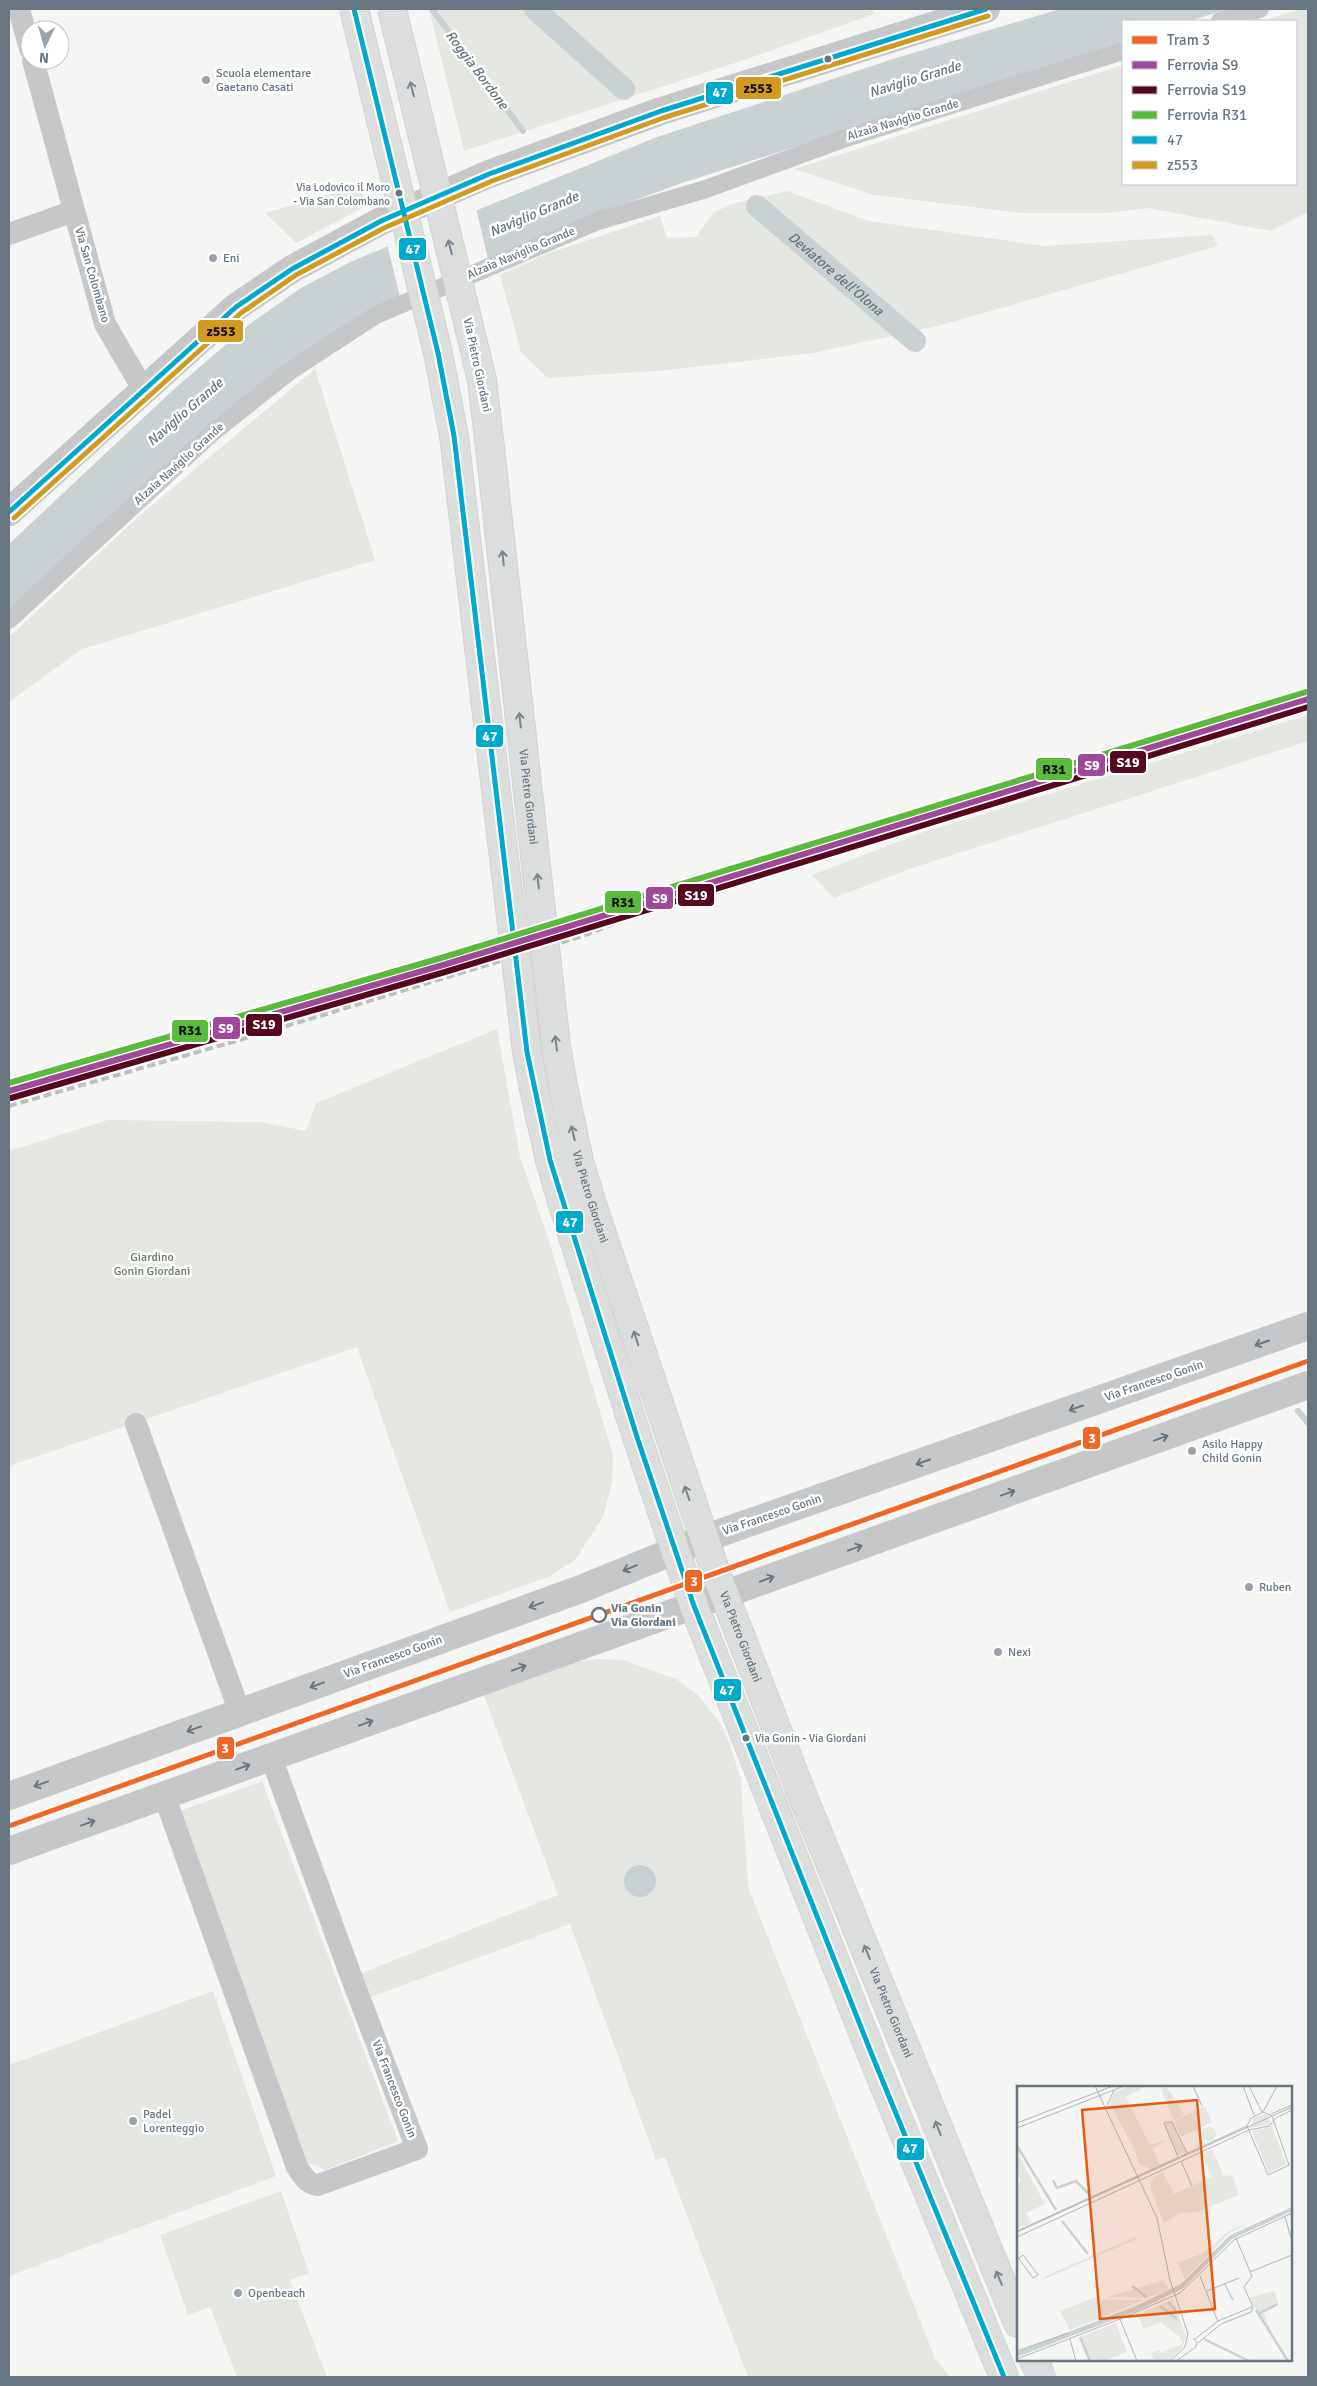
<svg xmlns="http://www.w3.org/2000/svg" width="1317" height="2386" viewBox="0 0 1317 2386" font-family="Signika,sans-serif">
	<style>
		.green { fill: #e4e6e2 }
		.water { fill: #cad1d3 }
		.pier { fill: #f5f5f4 }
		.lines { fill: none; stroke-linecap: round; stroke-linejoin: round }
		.stream { stroke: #cad1d3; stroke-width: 6 }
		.canal { stroke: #cad1d3; stroke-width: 22 }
		.secondary-casing { stroke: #d1d2d2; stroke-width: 30 }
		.pedestrian { stroke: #c6c7c8; stroke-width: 18 }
		.minor { stroke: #c6c7c8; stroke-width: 22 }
		.tertiary { stroke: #c6c7c8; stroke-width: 28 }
		.secondary { stroke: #dcdddd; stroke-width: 28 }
		.rail { stroke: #bcbebf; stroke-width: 4; stroke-dasharray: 8 4; stroke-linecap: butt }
		.secondary-bridge-casing { stroke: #d1d2d2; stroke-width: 30; stroke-linecap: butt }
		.secondary-bridge { stroke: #dcdddd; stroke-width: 28 }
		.bus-1-casing { stroke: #fff; stroke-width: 9 }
		.bus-2-casing { stroke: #fff; stroke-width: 9 }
		.bus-1 { stroke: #00a9ce; stroke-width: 5 }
		.bus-2 { stroke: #d39a20; stroke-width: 5 }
		.rail-1-casing { stroke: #fff; stroke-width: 10 }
		.rail-2-casing { stroke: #fff; stroke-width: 10 }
		.rail-3-casing { stroke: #fff; stroke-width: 10 }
		.rail-1 { stroke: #a0499a; stroke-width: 6 }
		.rail-2 { stroke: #56061f; stroke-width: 6 }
		.rail-3 { stroke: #5aba3c; stroke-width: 6 }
		.tram-1-casing { stroke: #fff; stroke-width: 9 }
		.tram-1 { stroke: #f26522; stroke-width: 5 }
		.oneway { stroke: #79858f }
		.oneway2 { stroke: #687681 }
		.bus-dot { fill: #687681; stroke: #fff; stroke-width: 2 }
		.poi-dot { fill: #99a2a9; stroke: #fff; stroke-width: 2 }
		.stop-dot { fill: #fff; stroke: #687681; stroke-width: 2.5 }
		.labels { text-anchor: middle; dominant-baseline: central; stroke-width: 5; stroke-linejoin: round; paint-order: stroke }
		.bus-label { font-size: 11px; fill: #687681; stroke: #fff; text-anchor: end }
		.poi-label { font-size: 12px; fill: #687681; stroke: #fff; text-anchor: start }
		.street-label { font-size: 12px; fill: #687681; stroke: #fff }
		.park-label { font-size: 12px; fill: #6a7966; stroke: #fff }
		.stop-label { font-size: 12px; font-weight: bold; fill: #687681; stroke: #fff; text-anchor: start }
		.water-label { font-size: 14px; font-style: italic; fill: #64777d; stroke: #fff }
		.inset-river { fill: none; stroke: #cad1d3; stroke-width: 2.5 }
		.inset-road { fill: none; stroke: #b0b7bc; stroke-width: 1 }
		.view { fill: #e8590c; fill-opacity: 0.15; stroke: #e8590c; stroke-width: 2.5 }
		.inset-edge { fill: none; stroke: #687681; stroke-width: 2.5 }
		.line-badge { stroke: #fff; stroke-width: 2 }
		.badge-label { font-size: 14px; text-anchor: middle; font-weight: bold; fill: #fff }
		.pale-badge-label { font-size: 14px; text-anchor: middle; font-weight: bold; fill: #111 }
	</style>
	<rect width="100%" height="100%" fill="#f5f5f4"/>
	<path class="green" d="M 429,9 L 872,9 L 874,14 L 744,60 L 464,151 Z
		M 1301,9 L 1308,9 L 1308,212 L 1271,231 L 1148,208 L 1106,213 L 1020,213 L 874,195 L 794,169 L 1123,65 L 1123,184 L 1296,184 L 1296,21 L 1262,21 Z
		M 358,186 L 368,205 L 296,243 L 265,213 Z
		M 787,191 L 869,221 L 1044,246 L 1212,235 L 1218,246 L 938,326 L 813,353 L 669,370 L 548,378 L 521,352 L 500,275 L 546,254 L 660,216 L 667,238 L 696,237 L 714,212 L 735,203 Z
		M 315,369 L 375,560 L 82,649 L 9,702 L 9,637 L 139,516 Z
		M 1308,715 L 1308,741 L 909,869 L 834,898 L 812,875 L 918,834 Z
		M 497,1029 L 520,1157 L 548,1238 L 613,1455 L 612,1482 L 603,1517 L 575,1560 L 548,1577 L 450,1612 L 357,1347 L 9,1466 L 9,1151 L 108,1120 L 260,1122 L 306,1131 L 316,1103 Z
		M 595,1659 L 623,1660 L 676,1679 L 698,1695 L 720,1723 L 729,1742 L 741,1779 L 748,1887 L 935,2358 L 950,2377 L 748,2377 L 665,2157 L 656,2160 L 570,1924 L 365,1999 L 357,1975 L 558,1895 L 483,1693 L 567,1664 Z
		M 262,1781 L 398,2141 L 325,2170 L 304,2161 L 177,1812 Z
		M 213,1991 L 276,2176 L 9,2276 L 9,2065 Z
		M 281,2191 L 309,2273 L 290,2280 L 327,2377 L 237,2377 L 210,2307 L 188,2315 L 160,2235 Z"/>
	<path class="water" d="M 1060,9 L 1228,9 L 1189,21 L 1123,21 L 1123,42 L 682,183 L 580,220 L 363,315 L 9,610 L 9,544 L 174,389 L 251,323 L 301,288 L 352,261 L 657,137 L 893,59 Z
		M624 1881a16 16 0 1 1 32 0a16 16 0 1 1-32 0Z"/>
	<path class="pier" d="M 476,208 L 489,263 L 401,301 L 387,244 Z"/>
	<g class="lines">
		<path class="stream" d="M 432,9 L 523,131
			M 1298,1411 L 1308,1423"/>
		<g class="canal">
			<path d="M 535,9 L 624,89"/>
			<path id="s1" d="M 757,206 L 915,341"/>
		</g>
		<g class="secondary-casing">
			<g id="secondary">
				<path d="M 482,380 L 490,448"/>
				<path id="s2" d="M 564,1091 L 579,1161 L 592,1204 L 716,1573 L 801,1792 L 1018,2323"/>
				<path d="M 535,1094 L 550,1160 L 564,1208 L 637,1437 L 694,1606 L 872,2055 L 1004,2377"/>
				<path d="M 1034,2360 L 1041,2377"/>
			</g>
		</g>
		<path class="pedestrian" d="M 1220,21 L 1260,9
			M 9,620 L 212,433 L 290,371 L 376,315 L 598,221 L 706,189 L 843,139 L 1123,51"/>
		<path class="minor" d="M 19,9 L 30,49
			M 33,60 L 105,324 L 143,389
			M 9,234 L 74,211
			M 136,1424 L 240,1713
			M 164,1795 L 297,2167 C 303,2176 307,2184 318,2185 L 417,2149 L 351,1976 L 271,1757"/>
		<path class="tertiary" d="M 9,512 L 236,307 L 292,269 L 381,221 L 489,174 L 661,111 L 986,9
			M 9,1796 L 581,1589 L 703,1539 L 1308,1326
			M 9,1851 L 1308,1385"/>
		<use href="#secondary" class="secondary"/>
		<path class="rail" d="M 9,1106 L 257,1035 L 583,936 L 741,873"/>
		<g class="secondary-bridge-casing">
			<g id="secondary-bridge">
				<path d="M 354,9 L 438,353 L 454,436 L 527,1052 L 535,1094"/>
				<path d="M 392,9 L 482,380"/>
				<path id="s3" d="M 490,448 L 556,1046 L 564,1091"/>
			</g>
		</g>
		<use href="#secondary-bridge" class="secondary-bridge"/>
		<g class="bus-1-casing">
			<path id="bus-1" d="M 354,9 L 438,353 L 454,436 L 527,1052 L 550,1160 L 637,1437 L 694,1606 L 872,2055 L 1004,2377
				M 9,512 L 236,307 L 292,269 L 381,221 L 489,174 L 661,111 L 986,9"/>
		</g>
		<g class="bus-2-casing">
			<path id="bus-2" d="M 14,518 L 241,313 L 296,275 L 384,228 L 492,181 L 663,118 L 988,16"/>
		</g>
		<use href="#bus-1" class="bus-1"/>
		<use href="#bus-2" class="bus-2"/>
		<g class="rail-1-casing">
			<path id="rail-1" d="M 9,1091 L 443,965 L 1308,699"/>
		</g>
		<g class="rail-2-casing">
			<path id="rail-2" d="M 11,1098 L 445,972 L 1308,707"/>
		</g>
		<g class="rail-3-casing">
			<path id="rail-3" d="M 9,1083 L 441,958 L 1306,692"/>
		</g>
		<use href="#rail-1" class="rail-1"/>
		<use href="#rail-2" class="rail-2"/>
		<use href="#rail-3" class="rail-3"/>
		<g class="tram-1-casing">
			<path id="tram-1" d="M 9,1826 L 1308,1361"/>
		</g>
		<use href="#tram-1" class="tram-1"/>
	</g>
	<defs><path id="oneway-shaft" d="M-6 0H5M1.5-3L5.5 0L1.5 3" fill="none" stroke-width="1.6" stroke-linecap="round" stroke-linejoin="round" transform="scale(1.25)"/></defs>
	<g class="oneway">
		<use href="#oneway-shaft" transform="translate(412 89) rotate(-104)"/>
		<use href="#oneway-shaft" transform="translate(450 247) rotate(-104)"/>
		<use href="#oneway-shaft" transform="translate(503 558) rotate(-96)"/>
		<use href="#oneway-shaft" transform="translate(520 720) rotate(-96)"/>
		<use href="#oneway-shaft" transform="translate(538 881) rotate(-96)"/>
		<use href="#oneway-shaft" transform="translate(556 1043) rotate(-97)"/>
		<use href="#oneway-shaft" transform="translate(573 1133) rotate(-104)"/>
		<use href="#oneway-shaft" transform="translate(636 1338) rotate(-108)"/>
		<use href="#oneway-shaft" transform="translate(687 1493) rotate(-109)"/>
		<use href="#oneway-shaft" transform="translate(867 1952) rotate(-112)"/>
		<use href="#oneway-shaft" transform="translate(938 2128) rotate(-111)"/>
		<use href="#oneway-shaft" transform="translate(999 2278) rotate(-113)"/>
	</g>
	<g class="oneway2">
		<use href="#oneway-shaft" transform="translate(1262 1343) rotate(161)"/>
		<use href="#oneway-shaft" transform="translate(1076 1408) rotate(161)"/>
		<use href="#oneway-shaft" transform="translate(1161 1438) rotate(-20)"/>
		<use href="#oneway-shaft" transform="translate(923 1462) rotate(161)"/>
		<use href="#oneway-shaft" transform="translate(1008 1493) rotate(-20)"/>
		<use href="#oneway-shaft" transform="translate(855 1548) rotate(-20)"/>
		<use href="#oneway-shaft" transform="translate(630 1568) rotate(157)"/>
		<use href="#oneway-shaft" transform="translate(767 1579) rotate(-20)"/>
		<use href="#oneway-shaft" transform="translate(536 1605) rotate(160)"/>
		<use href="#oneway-shaft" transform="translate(519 1668) rotate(-20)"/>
		<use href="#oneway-shaft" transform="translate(317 1685) rotate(160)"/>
		<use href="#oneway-shaft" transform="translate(366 1723) rotate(-20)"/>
		<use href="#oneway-shaft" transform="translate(194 1729) rotate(160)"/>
		<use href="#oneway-shaft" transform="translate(243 1767) rotate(-20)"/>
		<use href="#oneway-shaft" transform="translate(41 1784) rotate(160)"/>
		<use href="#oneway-shaft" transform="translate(88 1823) rotate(-20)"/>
	</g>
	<g class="bus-dot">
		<circle cx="828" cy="59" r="4.5"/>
		<circle cx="399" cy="193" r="4.5"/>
		<circle cx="746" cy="1738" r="4.5"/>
	</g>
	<g class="poi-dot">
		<circle cx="206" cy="80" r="5"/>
		<circle cx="213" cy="258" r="5"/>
		<circle cx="1192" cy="1451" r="5"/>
		<circle cx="1249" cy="1587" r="5"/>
		<circle cx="998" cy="1652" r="5"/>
		<circle cx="133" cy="2121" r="5"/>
		<circle cx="238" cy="2293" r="5"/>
	</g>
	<circle class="stop-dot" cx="599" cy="1615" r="7"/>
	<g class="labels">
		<g class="bus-label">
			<text x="390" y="187">Via Lodovico il Moro<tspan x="390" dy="14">- Via San Colombano</tspan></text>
			<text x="755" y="1738" text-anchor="start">Via Gonin - Via Giordani</text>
		</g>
		<g class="poi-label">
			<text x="216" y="73">Scuola elementare<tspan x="216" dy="14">Gaetano Casati</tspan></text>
			<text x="223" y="258">Eni</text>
			<text x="1202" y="1444">Asilo Happy<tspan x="1202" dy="14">Child Gonin</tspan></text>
			<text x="1259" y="1587">Ruben</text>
			<text x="1008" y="1652">Nexi</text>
			<text x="143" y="2114">Padel<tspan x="143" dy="14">Lorenteggio</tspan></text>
			<text x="248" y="2293">Openbeach</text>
		</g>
		<g class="street-label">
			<text transform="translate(903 120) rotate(-17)">Alzaia Naviglio Grande</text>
			<text transform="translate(521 253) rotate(-23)">Alzaia Naviglio Grande</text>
			<text transform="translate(92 275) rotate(74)">Via San Colombano</text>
			<text transform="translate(477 365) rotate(78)">Via Pietro Giordani</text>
			<text transform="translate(179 464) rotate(-42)">Alzaia Naviglio Grande</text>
			<text stroke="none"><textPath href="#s3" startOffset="351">Via Pietro Giordani</textPath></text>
			<text stroke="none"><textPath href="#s2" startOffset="109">Via Pietro Giordani</textPath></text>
			<text transform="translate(1154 1381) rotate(-19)">Via Francesco Gonin</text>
			<text transform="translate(772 1515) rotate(-19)">Via Francesco Gonin</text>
			<text stroke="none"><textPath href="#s2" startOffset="574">Via Pietro Giordani</textPath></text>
			<text transform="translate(393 1657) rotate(-20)">Via Francesco Gonin</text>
			<text stroke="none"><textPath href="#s2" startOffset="979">Via Pietro Giordani</textPath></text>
			<text transform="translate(394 2089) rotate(69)">Via Francesco Gonin</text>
		</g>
		<g class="park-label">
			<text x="152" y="1257">Giardino<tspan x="152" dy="14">Gonin Giordani</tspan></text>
		</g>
		<g class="stop-label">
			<text x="611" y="1608">Via Gonin<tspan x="611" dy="14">Via Giordani</tspan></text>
		</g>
		<g class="water-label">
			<text transform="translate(477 70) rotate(53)">Roggia Bordone</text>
			<text transform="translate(915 79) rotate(-17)">Naviglio Grande</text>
			<text transform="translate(534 214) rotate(-23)">Naviglio Grande</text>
			<text stroke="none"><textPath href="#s1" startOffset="104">Deviatore dell'Olona</textPath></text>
			<text transform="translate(185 412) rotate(-41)">Naviglio Grande</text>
		</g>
	</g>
	<g transform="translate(1017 2086)">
		<rect width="275" height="275" fill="#f5f5f4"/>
		<path d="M 114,0 L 128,1 L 109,11 L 133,59 L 152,53 L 135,62 L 143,79 L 133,83 L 122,78 L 118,64 L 92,16 L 98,5 ZM 150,1 L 167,29 L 157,34 L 144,3 ZM 188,20 L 195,36 L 164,51 L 157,35 ZM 247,28 L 252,30 L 253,38 L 233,42 L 236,33 ZM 155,36 L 169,66 L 161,69 L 147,39 ZM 255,40 L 269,78 L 252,87 L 235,45 ZM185 48a7 7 0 1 1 14 0a7 7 0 1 1-14 0ZM 195,63 L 207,90 L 212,89 L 216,92 L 222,109 L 180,126 L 163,127 L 147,137 L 133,101 L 136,91 L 146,86 L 157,108 L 195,91 L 185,68 ZM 0,66 L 28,118 L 9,127 L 15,137 L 0,142 L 0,103 L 4,94 L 0,88 ZM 237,134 L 212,147 L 168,193 L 161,177 L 186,167 L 212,145 ZM 118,151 L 120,153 L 25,194 L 29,190 ZM 147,194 L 152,203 L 139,209 L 128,212 L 90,211 ZM 257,205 L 261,218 L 246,226 L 256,250 L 232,212 ZM 79,211 L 82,214 L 127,214 L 53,244 L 43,225 ZM 156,213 L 169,252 L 165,262 L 151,275 L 137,275 L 134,267 L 142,264 L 144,267 L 166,258 L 163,251 L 143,236 L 127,243 L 121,229 ZM 99,237 L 110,266 L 87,275 L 74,275 L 63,251 Z" fill="#e4e6e2"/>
		<path d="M 275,121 L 275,125 L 215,153 L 165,203 L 119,225 L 0,271 L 0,266 L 119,220 L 164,198 L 212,150 Z" fill="#cad1d3"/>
		<path class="inset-river" d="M 0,60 L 39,124M 36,94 L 40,102 L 59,95 L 74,110M 45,135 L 71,168M 115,200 L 130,211M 151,216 L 162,228M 143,220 L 160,233M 239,224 L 271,275M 241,228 L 261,218M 63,251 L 73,275M 187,253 L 232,275"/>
		<path class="inset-road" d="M 78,0 L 140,132 L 153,194 L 171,248 L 168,261 L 153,275M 176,0 L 185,20M 226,0 L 237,29M 232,0 L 245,26M 90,19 L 97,4M 246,26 L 255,30 L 272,79 L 251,89 L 230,40 L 234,32 ZM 246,26 L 260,0M 254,28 L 275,19M 0,37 L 96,0M 0,42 L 107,0M 161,71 L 147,37 L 155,36 L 170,67M 164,75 L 175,100M 268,131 L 275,155M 0,145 L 230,40M 0,146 L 275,21M 0,151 L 232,44 L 252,40 L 259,32 L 275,24M 219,152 L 235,190 L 227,201 L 236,221M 0,170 L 16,192 L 21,189 L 6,169 L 2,172M 233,186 L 275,169M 183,190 L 201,236M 207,197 L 216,214M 190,205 L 222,192M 103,233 L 163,207 L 217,154 L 275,127M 53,253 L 59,275M 178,253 L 201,235 L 235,221M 181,257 L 204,238 L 234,226 L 236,221M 0,265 L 51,247M 0,273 L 103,233 L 120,275M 159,275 L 179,261 L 180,256 L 176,252"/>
		<path class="view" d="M 180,14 L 198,223 L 83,233 L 65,24 Z"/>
		<rect width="275" height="275" class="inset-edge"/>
	</g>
	<g class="line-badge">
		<rect x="735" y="76" width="47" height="24" rx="5" fill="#d39a20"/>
		<rect x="705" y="81" width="29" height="24" rx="5" fill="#00a9ce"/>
		<rect x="398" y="237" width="29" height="24" rx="5" fill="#00a9ce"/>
		<rect x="197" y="319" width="47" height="24" rx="5" fill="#d39a20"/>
		<rect x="475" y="724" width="29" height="24" rx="5" fill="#00a9ce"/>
		<rect x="1109" y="750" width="38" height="24" rx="5" fill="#56061f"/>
		<rect x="1077" y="753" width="29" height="24" rx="5" fill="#a0499a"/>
		<rect x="1035" y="757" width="38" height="24" rx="5" fill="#5aba3c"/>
		<rect x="677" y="883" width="38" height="24" rx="5" fill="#56061f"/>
		<rect x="645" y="886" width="29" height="24" rx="5" fill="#a0499a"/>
		<rect x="604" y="890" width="38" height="24" rx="5" fill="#5aba3c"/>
		<rect x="245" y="1013" width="38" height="24" rx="5" fill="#56061f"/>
		<rect x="212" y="1016" width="29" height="24" rx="5" fill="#a0499a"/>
		<rect x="171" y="1019" width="38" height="24" rx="5" fill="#5aba3c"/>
		<rect x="555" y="1210" width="29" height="24" rx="5" fill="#00a9ce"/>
		<rect x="1082" y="1426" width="19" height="24" rx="5" fill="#f26522"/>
		<rect x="684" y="1569" width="19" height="24" rx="5" fill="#f26522"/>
		<rect x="713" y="1678" width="29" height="24" rx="5" fill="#00a9ce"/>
		<rect x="216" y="1736" width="19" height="24" rx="5" fill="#f26522"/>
		<rect x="896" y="2137" width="29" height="24" rx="5" fill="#00a9ce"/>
	</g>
	<g class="badge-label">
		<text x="720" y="97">47</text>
		<text x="413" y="254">47</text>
		<text x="490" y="741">47</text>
		<text x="1128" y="767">S19</text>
		<text x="1092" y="770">S9</text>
		<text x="696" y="900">S19</text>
		<text x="660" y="903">S9</text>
		<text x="264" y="1029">S19</text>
		<text x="226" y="1033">S9</text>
		<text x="570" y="1227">47</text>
		<text x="1092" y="1443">3</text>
		<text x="694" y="1586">3</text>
		<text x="727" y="1695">47</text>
		<text x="225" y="1753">3</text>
		<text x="910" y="2153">47</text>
	</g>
	<g class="pale-badge-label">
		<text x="758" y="93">z553</text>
		<text x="221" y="336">z553</text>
		<text x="1054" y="774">R31</text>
		<text x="623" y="907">R31</text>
		<text x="190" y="1035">R31</text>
	</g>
	<rect width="1317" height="2386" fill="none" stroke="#687681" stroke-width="20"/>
	<rect x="1122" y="20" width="175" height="165" fill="#ffffff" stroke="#c3c8cd"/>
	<rect x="1132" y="36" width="25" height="8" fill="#f26522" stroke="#c3c8cd"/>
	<text x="1167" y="45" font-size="15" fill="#687681">Tram 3</text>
	<rect x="1132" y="61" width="25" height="8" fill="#a0499a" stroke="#c3c8cd"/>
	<text x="1167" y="70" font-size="15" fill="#687681">Ferrovia S9</text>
	<rect x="1132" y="86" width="25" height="8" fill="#56061f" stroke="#c3c8cd"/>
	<text x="1167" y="95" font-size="15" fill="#687681">Ferrovia S19</text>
	<rect x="1132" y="111" width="25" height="8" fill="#5aba3c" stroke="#c3c8cd"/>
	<text x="1167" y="120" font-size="15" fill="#687681">Ferrovia R31</text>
	<rect x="1132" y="136" width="25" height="8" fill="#00a9ce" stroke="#c3c8cd"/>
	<text x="1167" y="145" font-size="15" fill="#687681">47</text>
	<rect x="1132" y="161" width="25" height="8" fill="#d39a20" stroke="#c3c8cd"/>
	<text x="1167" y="170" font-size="15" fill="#687681">z553</text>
	<g transform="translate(45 45) rotate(185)"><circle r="24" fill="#ffffff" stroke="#c3c8cd"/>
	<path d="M0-4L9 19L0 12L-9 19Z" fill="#99a2a9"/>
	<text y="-8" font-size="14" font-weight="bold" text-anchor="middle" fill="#687681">N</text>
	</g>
</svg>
